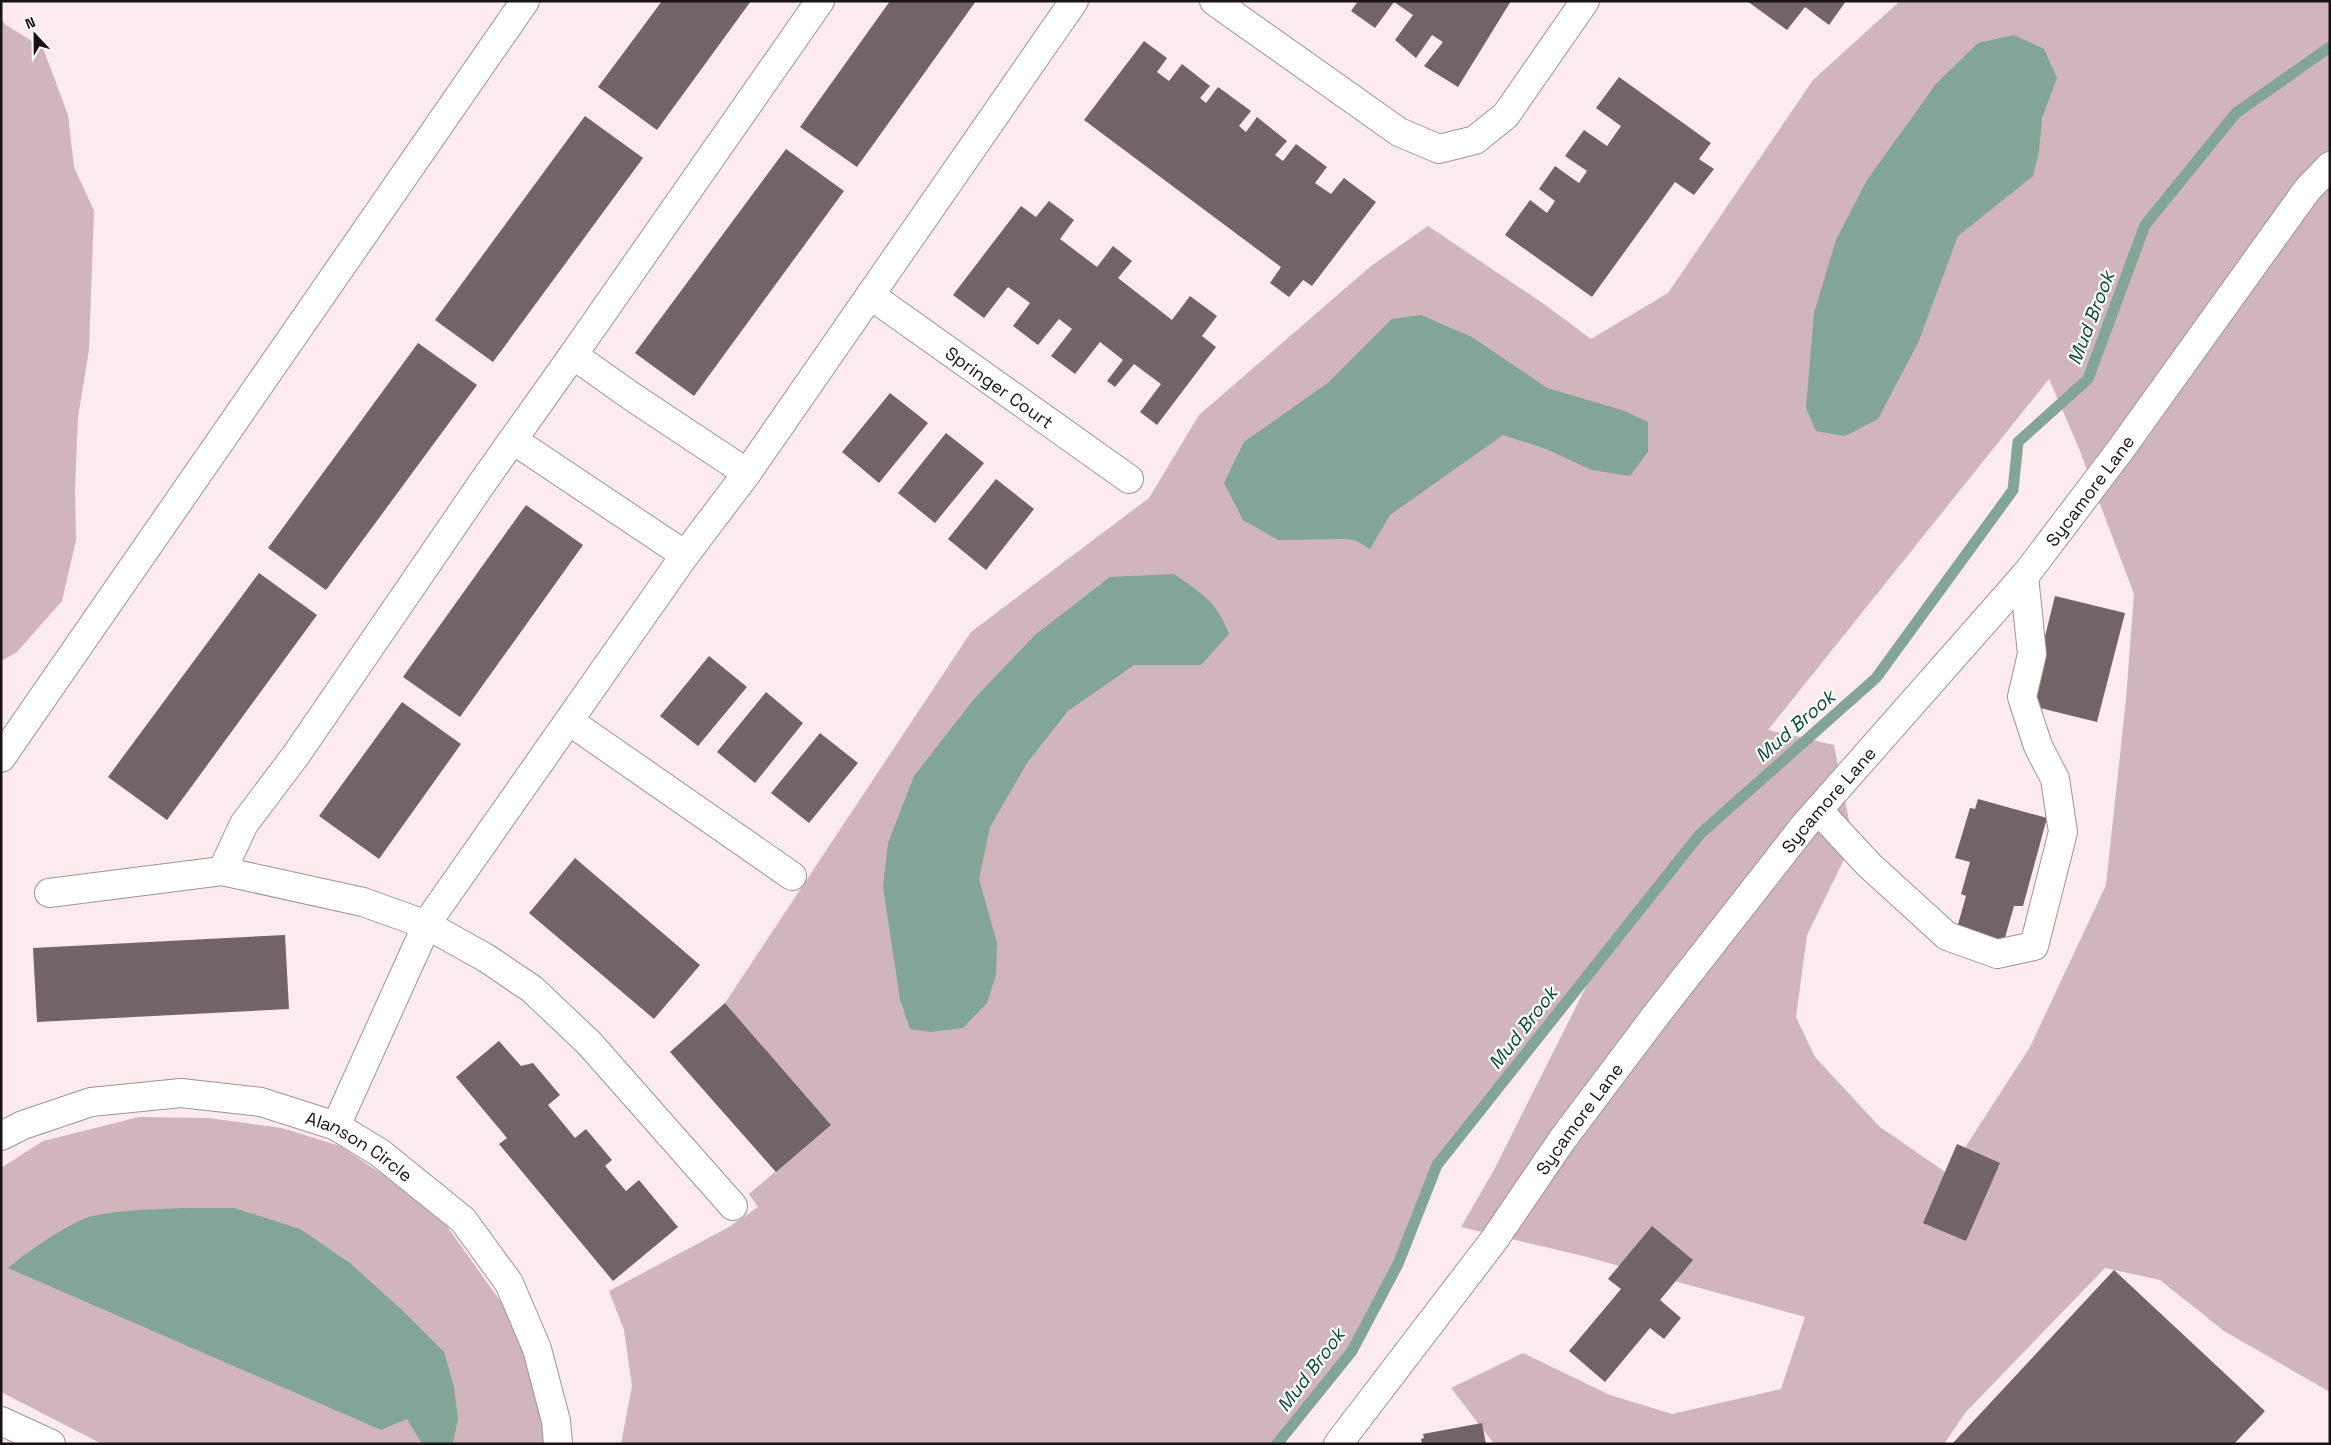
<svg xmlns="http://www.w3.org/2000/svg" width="2331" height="1445" viewBox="0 0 2331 1445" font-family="'Space Grotesk',sans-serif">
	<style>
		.green { fill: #d0b5bc; fill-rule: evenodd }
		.water { fill: #82a499 }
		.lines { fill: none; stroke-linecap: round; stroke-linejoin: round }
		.stream { stroke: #82a499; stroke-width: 11 }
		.building { fill: #716366 }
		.minor-casing { stroke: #a09295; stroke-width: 30 }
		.minor { stroke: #fff; stroke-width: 28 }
		.labels { text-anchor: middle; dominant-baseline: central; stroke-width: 4.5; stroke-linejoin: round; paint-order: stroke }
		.street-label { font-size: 18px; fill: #191315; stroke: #fffcfc }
		.water-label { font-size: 19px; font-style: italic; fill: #004839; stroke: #fffcfc }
	</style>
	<rect width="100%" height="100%" fill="#fbebef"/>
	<path class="green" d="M 1900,1 L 2330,1 L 2330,1392 L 2224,1331 L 2160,1280 L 2105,1268 L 1965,1413 L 1944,1444 L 1494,1444 L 1451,1388 L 1523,1353 L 1610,1395 L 1672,1414 L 1781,1389 L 1805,1317 L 1587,1257 L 1461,1227 L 1494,1170 L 1599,961 L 1437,1165 L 1398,1264 L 1352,1351 L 1277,1444 L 621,1444 L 632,1386 L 624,1330 L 609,1291 L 729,1227 L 758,1207 L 749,1194 L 831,1125 L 725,1003 L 971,632 L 1149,498 L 1199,415 L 1371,266 L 1428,226 L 1544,304 L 1591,339 L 1668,293 L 1813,80 ZM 2049,379 L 2078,446 L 2134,594 L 2126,699 L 2106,885 L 2030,1047 L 1948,1174 L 1880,1127 L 1815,1057 L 1796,1017 L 1807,935 L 1853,841 L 1834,745 L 1768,730 Z
		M 1,19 L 6,25 L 43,48 L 68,115 L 74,167 L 94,211 L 89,350 L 78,417 L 75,489 L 76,540 L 62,601 L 17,652 L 1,661 Z
		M 139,1117 L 209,1118 L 282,1128 L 340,1146 L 385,1176 L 446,1225 L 511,1316 L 541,1407 L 547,1444 L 102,1444 L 1,1392 L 1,1168 L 43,1141 Z"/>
	<path class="water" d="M 2014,35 L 2044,49 L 2057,78 L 2042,118 L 2039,152 L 2033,176 L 1958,236 L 1918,343 L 1878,419 L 1845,436 L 1816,431 L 1806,408 L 1814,313 L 1836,240 L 1867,180 L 1936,84 L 1978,43 Z
		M 1421,315 L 1472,337 L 1547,388 L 1625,411 L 1648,422 L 1648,452 L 1630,476 L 1592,470 L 1546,449 L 1503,435 L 1390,515 L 1370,549 L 1357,541 L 1346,539 L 1278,540 L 1243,520 L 1224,483 L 1244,442 L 1329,382 L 1392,319 Z
		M 1174,574 C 1201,593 1217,601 1229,634 L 1201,665 L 1134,665 L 1068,711 L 1027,763 L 990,827 L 979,879 L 997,943 L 996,975 L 987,1003 L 963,1028 L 930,1032 L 910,1029 L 900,999 L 883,887 L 888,843 L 914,776 L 974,699 L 1035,635 L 1110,577 Z
		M 192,1208 L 234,1208 L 300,1229 L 350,1263 L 403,1311 L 444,1352 L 454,1387 L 458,1418 L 453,1444 L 422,1444 L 407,1419 L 381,1430 L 8,1268 C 24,1254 73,1220 93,1216 C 125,1209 160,1209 192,1208 Z"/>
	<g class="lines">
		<path class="stream" d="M 1277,1444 L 1352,1351 L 1398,1264 L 1437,1165 L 1700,834 L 1876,678 L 2013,490 L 2018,442 L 2088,379 L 2145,225 L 2236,113 L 2330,47"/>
	</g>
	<path class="building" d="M 662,1 L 751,1 L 657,130 L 598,87 Z
		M 890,1 L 976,1 L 857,167 L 800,127 Z
		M 1358,1 L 1511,1 L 1458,87 L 1424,66 L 1443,42 L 1432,35 L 1416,58 L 1395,40 L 1413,15 L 1394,2 L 1375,28 L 1351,11 Z
		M 1747,1 L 1846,1 L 1829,25 L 1805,7 L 1787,30 Z
		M 1144,41 L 1167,58 L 1157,72 L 1169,81 L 1182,64 L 1210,86 L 1200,98 L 1206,103 L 1218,87 L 1251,111 L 1239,126 L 1246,132 L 1257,117 L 1287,141 L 1275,155 L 1283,161 L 1296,144 L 1327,167 L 1315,183 L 1331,194 L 1344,178 L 1376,202 L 1312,286 L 1303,280 L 1289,297 L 1270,283 L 1281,267 L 1084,120 Z
		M 1619,77 L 1711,143 L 1699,159 L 1714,169 L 1694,195 L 1675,182 L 1592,297 L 1505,235 L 1530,200 L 1547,213 L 1555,201 L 1539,189 L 1555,166 L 1579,183 L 1587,171 L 1565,156 L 1584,130 L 1607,146 L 1621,126 L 1596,108 Z
		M 585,116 L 643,158 L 493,362 L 435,320 Z
		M 786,149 L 844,191 L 694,396 L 635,353 Z
		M 1049,201 L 1074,220 L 1060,239 L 1097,267 L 1113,246 L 1132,261 L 1118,278 L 1172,320 L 1190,296 L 1217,316 L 1202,336 L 1216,347 L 1157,425 L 1140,412 L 1161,384 L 1134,364 L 1115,387 L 1107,381 L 1123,360 L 1100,342 L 1075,374 L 1051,356 L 1072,329 L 1059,319 L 1038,345 L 1013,326 L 1030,303 L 1008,287 L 984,318 L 953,295 L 1021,206 L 1036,217 Z
		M 418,343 L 477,385 L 326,590 L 268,548 Z
		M 890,393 L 928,423 L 879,483 L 842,452 Z
		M 946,433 L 984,463 L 935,523 L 898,493 Z
		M 996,479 L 1034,509 L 986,570 L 948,539 Z
		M 526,505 L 583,545 L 460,717 L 403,677 Z
		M 259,573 L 317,615 L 167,820 L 108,777 Z
		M 2055,596 L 2125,613 L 2097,722 L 2028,705 Z
		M 709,656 L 747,687 L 698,746 L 660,716 Z
		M 766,692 L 803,723 L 755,783 L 717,752 Z
		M 402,702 L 461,744 L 379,859 L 319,816 Z
		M 820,733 L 858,763 L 809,823 L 771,793 Z
		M 1978,799 L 2047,818 L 2023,906 L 2014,906 L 2004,941 L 1957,928 L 1966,896 L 1961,894 L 1970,862 L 1955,858 L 1970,808 L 1975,809 Z
		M 575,858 L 700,965 L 654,1019 L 529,913 Z
		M 285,935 L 289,1009 L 37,1022 L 33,948 Z
		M 725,1003 L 831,1125 L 776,1172 L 670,1052 Z
		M 499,1041 L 521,1066 L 533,1063 L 560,1095 L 548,1105 L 575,1138 L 586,1129 L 612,1160 L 605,1166 L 626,1191 L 639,1180 L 678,1227 L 613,1281 L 499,1144 L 507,1138 L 456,1077 Z
		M 1957,1144 L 2000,1163 L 1966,1241 L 1923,1223 Z
		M 1652,1226 L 1693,1260 L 1660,1300 L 1681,1318 L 1664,1339 L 1650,1328 L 1605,1382 L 1569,1351 L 1621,1289 L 1608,1279 Z
		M 2114,1270 L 2265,1411 L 2234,1444 L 1952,1444 Z
		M 1482,1423 L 1486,1444 L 1422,1444 L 1421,1439 L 1424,1438 L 1423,1434 Z"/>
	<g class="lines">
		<g class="minor-casing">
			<g id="minor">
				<path d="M 1214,1 L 1399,132 L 1439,149 L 1475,140 L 1506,115 L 1585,1"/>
				<path id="s1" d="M 870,295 L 1129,479"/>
				<path d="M 573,355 L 820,1"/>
				<path d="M 513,440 L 685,555"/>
				<path d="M 569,721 L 792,876"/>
				<path d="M 1,758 L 525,1"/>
				<path d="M 1818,810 L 1869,865 L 1947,936 L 1997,954 L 2034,946 L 2063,832 L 2055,779 L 2038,746 L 2022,697 L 2032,654 L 2024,576"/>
				<path d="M 49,893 L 222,871"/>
				<path d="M 336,1126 L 429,920 L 685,555 L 747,473 L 1074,1"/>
				<path id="s2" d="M 1,1136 L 23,1125 L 91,1102 L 181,1093 L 261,1102 L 336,1126 L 380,1153 L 463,1220 L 509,1283 L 537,1349 L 556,1421 L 558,1444"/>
				<path d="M 733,1206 L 589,1043 L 532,989 L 486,958 L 427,925 L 363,902 L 222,871 L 244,824 L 296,755 L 485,479 L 573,355 L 634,398 L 747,473"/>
				<path d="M 1,1421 L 51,1444"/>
				<path id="s3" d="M 1338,1444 L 1494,1240 L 1562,1140 L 1653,1019 L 1804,826 L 2027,573 L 2121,449 L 2307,190 L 2330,166"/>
			</g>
		</g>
		<use href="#minor" class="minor"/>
	</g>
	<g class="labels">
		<g class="street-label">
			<text stroke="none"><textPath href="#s1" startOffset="159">Springer Court</textPath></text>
			<text stroke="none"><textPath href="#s3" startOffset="1215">Sycamore Lane</textPath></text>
			<text stroke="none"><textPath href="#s3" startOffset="810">Sycamore Lane</textPath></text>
			<text stroke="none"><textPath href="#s3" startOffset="405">Sycamore Lane</textPath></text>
			<text stroke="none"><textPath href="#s2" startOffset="376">Alanson Circle</textPath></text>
		</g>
		<g class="water-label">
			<text transform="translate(2091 318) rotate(-69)">Mud Brook</text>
			<text transform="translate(1795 726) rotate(-41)">Mud Brook</text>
			<text transform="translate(1523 1028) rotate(-52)">Mud Brook</text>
			<text transform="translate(1311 1370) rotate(-53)">Mud Brook</text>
		</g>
	</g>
	<rect width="2331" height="1445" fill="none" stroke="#191315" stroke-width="5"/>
	<g transform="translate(35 35) rotate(338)" stroke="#fffcfc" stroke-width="4" paint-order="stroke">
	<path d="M0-4L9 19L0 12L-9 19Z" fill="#191315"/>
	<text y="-8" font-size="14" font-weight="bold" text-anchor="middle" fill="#191315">N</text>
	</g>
</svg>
